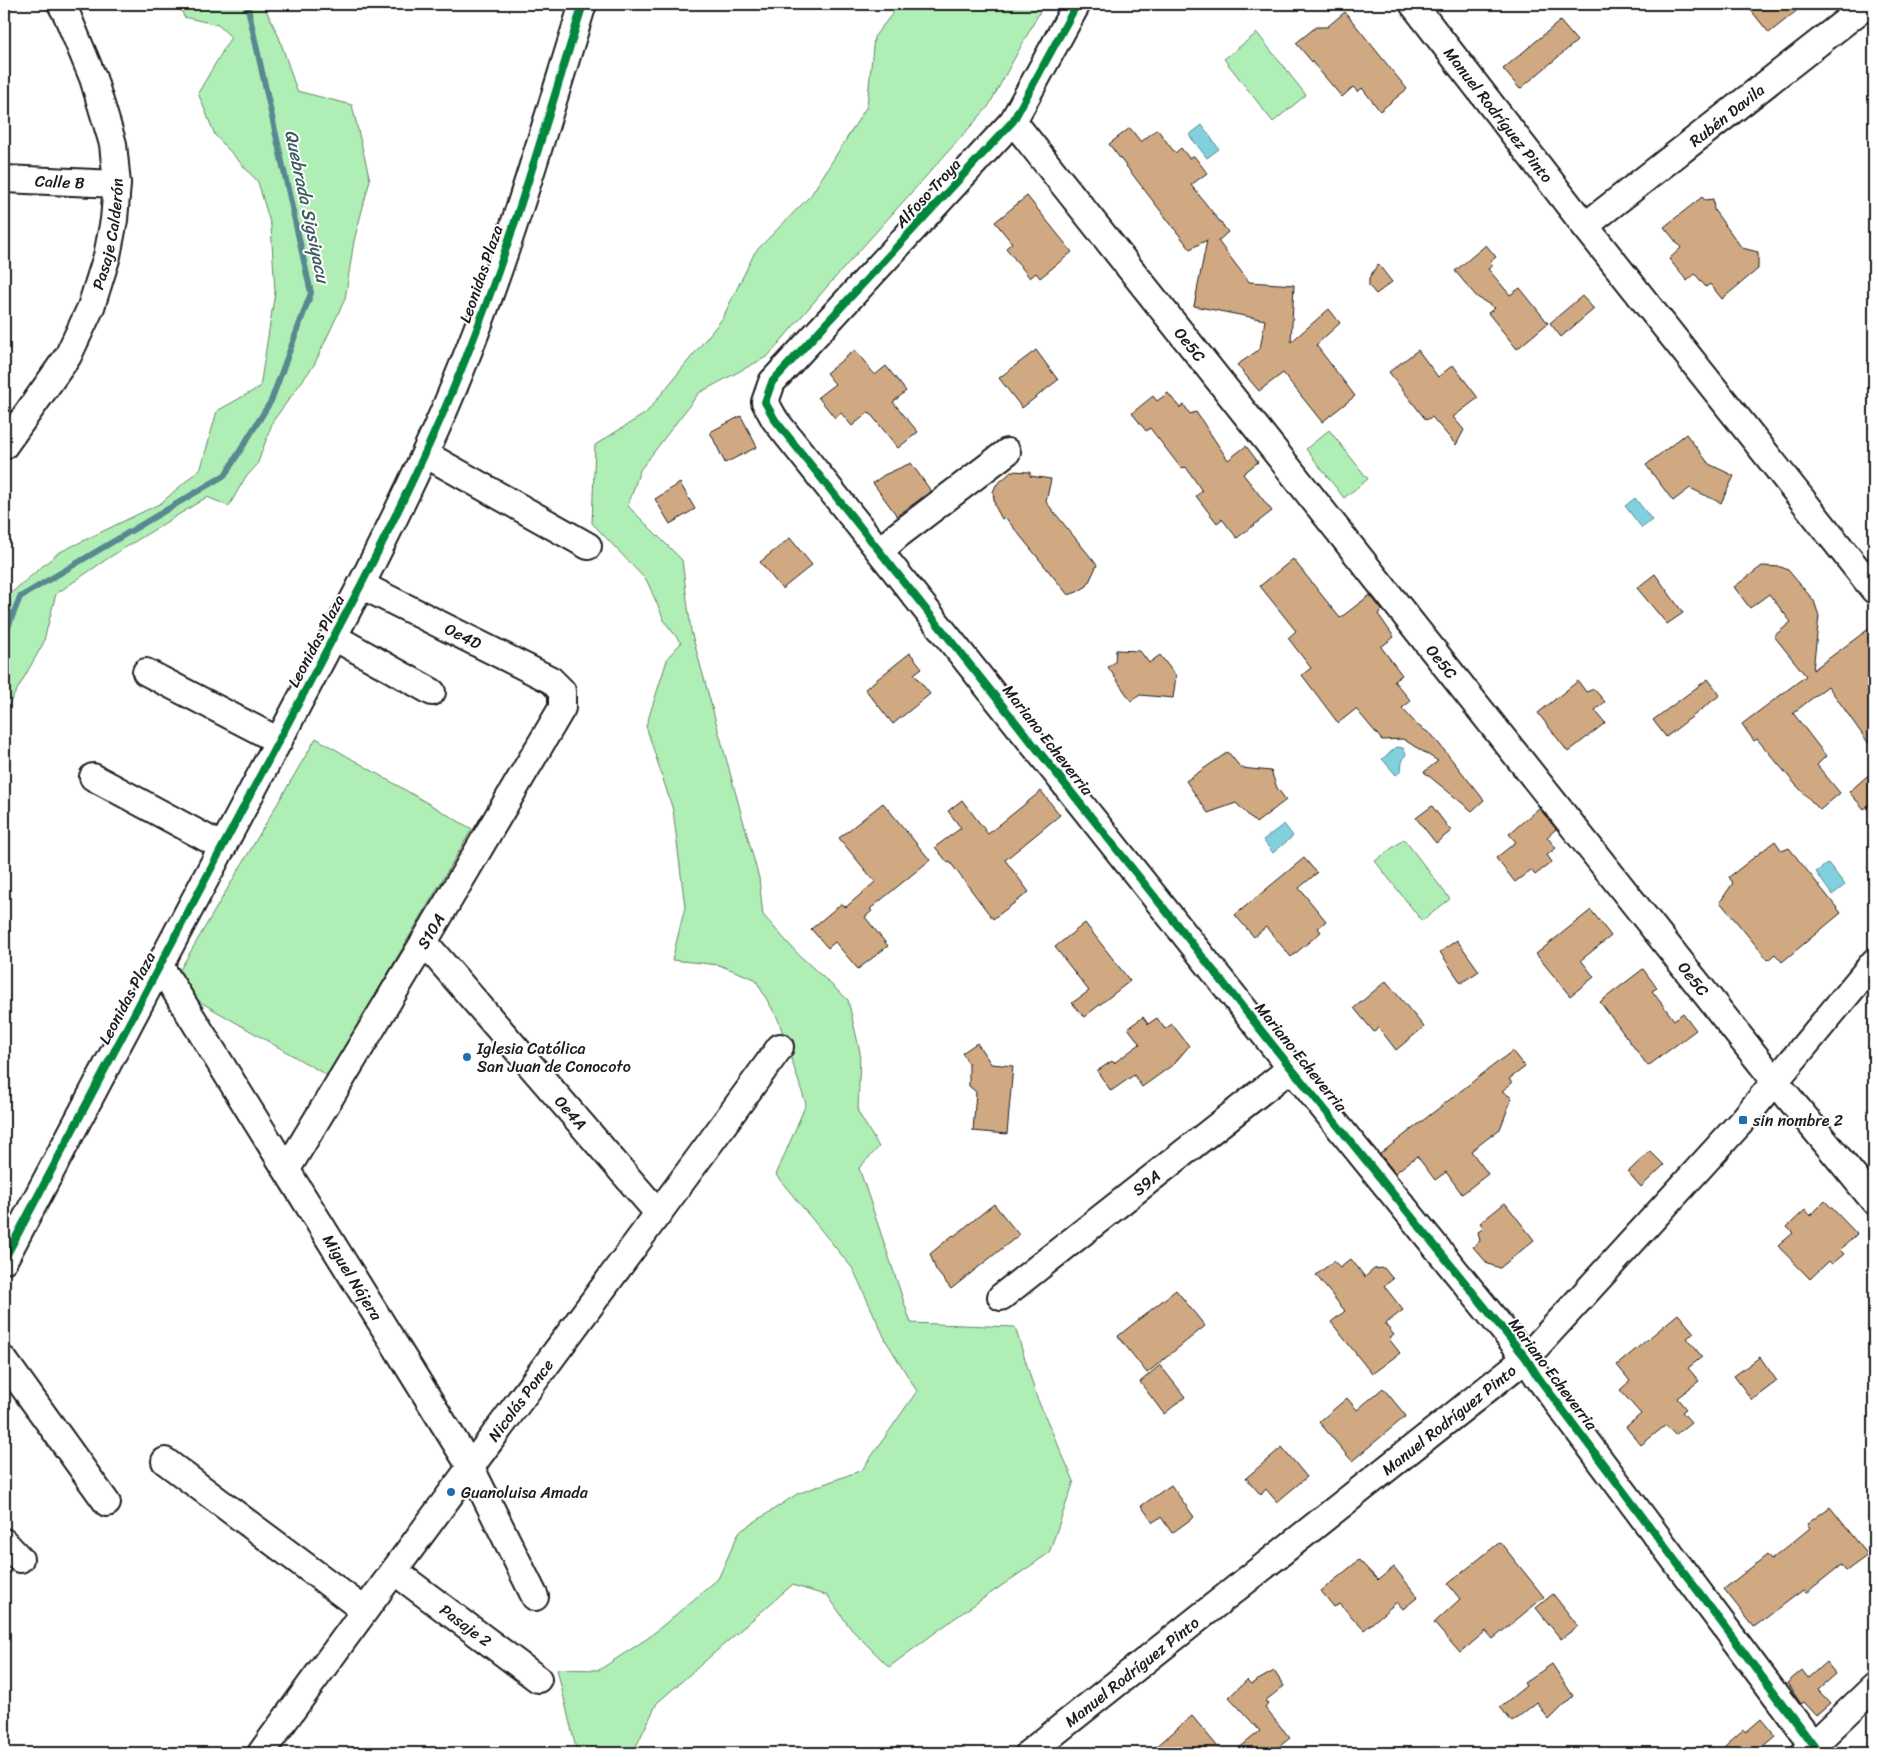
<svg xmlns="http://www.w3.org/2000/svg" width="1878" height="1757" viewBox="0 0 1878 1757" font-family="Sriracha,sans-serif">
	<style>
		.green { fill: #afeeb5; stroke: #668568 }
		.water { fill: #81d0dd; stroke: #598890 }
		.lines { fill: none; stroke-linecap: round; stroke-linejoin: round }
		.stream { stroke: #598890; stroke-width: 6 }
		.building { fill: #d0a982; stroke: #1c1c1c }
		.minor-casing { stroke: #1c1c1c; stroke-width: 30 }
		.minor { stroke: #fff; stroke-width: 26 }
		.cycleway-casing { stroke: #fff; stroke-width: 11 }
		.cycleway { stroke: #00873e; stroke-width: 8 }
		.poi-dot { fill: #1f6fb2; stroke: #fff; stroke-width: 2 }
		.labels { text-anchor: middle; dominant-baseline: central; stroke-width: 4; stroke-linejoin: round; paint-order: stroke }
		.street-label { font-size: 16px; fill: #1c1c1c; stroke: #fff }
		.poi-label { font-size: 16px; fill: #1c1c1c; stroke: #fff; text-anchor: start }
		.water-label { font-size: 18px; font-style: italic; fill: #3f5b60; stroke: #fff }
	</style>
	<rect width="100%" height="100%" fill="#fff"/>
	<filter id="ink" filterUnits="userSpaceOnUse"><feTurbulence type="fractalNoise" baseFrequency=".02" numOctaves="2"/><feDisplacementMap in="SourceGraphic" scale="10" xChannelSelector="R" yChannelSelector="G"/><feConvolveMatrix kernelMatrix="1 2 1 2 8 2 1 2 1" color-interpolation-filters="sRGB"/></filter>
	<g filter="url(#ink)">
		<path class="green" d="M 179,4 L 263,4 L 279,37 L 297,91 L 352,105 L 370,180 L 354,241 L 345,299 L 314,365 L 273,421 L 257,465 L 245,478 L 229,506 L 207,497 L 110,557 L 56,594 L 43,644 L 4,713 L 4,599 L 58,553 L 161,503 L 201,468 L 217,411 L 260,387 L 275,292 L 271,226 L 258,182 L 215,135 L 198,93 L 231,37 L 218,25 L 184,17 Z
			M 900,4 L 1044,4 L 988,107 L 825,289 L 768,356 L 699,393 L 640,470 L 628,506 L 682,560 L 691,631 L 759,878 L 763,915 L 798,954 L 848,1000 L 860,1052 L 858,1112 L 879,1147 L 859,1168 L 911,1323 L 1015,1327 L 1037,1398 L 1074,1481 L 1049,1553 L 955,1618 L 889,1667 L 851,1629 L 828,1596 L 792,1585 L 657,1703 L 633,1753 L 577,1753 L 557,1669 L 599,1670 L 648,1638 L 718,1579 L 739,1532 L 797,1494 L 862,1470 L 917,1391 L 886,1341 L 853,1269 L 776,1175 L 806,1104 L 778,1019 L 755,979 L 719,965 L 672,960 L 685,907 L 673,810 L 646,726 L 668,657 L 681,643 L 665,622 L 647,581 L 592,523 L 595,445 L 646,413 L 722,319 L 755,252 L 811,195 L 867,106 L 874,37 Z
			M 1257,33 L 1306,95 L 1273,122 L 1224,59 Z
			M 1329,430 L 1368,479 L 1344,498 L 1306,449 Z
			M 316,738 L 472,829 L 328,1076 L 171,985 Z
			M 1404,839 L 1450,899 L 1422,921 L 1375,861 Z"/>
		<path class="water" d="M 1202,125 L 1219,149 L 1207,158 L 1189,135 Z
			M 1635,498 L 1652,520 L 1642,528 L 1625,506 Z
			M 1397,747 L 1403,748 L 1406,754 L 1402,762 L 1401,771 L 1396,775 L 1382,759 Z
			M 1284,824 L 1293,836 L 1273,853 L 1263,840 Z
			M 1828,863 L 1845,885 L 1832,895 L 1816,872 Z"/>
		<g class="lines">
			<path class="stream" d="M 4,637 L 20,597 L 225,475 L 271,401 L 311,293 L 247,4"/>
		</g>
		<path class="building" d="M 1746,4 L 1805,4 L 1769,33 Z
			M 1345,12 L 1407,89 L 1380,111 L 1362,88 L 1358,92 L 1353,87 L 1342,97 L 1296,43 L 1316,27 L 1327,27 Z
			M 1560,21 L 1577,41 L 1520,89 L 1503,69 Z
			M 1130,128 L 1141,142 L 1157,129 L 1175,153 L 1181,148 L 1189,158 L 1194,156 L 1207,173 L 1191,185 L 1228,232 L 1218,241 L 1249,282 L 1294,285 L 1291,342 L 1329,309 L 1340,323 L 1316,345 L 1355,396 L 1322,422 L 1283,373 L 1259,391 L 1237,365 L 1260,349 L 1265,320 L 1194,306 L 1207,240 L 1190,249 L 1109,144 Z
			M 1027,196 L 1072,252 L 1040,278 L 1036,273 L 1030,278 L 1006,248 L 1012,243 L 995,222 Z
			M 1702,197 L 1705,200 L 1713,199 L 1714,210 L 1742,248 L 1758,252 L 1758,269 L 1722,299 L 1710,284 L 1706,287 L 1695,274 L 1687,281 L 1669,259 L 1681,248 L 1664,227 Z
			M 1486,245 L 1496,257 L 1490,262 L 1493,265 L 1488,269 L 1510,295 L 1520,288 L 1548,323 L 1517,349 L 1488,313 L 1495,308 L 1477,297 L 1455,271 Z
			M 1378,264 L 1392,282 L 1376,294 L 1369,286 L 1369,278 Z
			M 1582,296 L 1594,309 L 1561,337 L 1550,323 Z
			M 855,350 L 875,375 L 886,366 L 906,391 L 893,402 L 918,432 L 898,448 L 869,412 L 852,426 L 841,413 L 835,418 L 818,397 L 835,384 L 826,373 Z
			M 1036,350 L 1058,380 L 1022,408 L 999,378 Z
			M 1418,350 L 1438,377 L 1453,365 L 1478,398 L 1453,417 L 1464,430 L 1456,445 L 1432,417 L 1426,420 L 1389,372 Z
			M 1168,393 L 1180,408 L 1184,405 L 1190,414 L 1196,412 L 1228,460 L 1246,446 L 1258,462 L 1243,474 L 1272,511 L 1237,538 L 1222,519 L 1217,523 L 1196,496 L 1202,491 L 1186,467 L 1181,468 L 1150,428 L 1146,431 L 1132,413 L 1153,396 L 1157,401 Z
			M 741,416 L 757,447 L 725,463 L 710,432 Z
			M 1686,434 L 1709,464 L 1734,476 L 1721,503 L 1690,488 L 1673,501 L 1646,465 Z
			M 911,463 L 931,491 L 897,516 L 873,483 L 884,475 Z
			M 1011,471 L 1030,472 L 1030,476 L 1051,479 L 1046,502 L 1097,565 L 1087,586 L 1077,592 L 1068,595 L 1005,517 L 1002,519 L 995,506 L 993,492 L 996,485 L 1008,475 Z
			M 680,483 L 695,509 L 670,524 L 655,499 Z
			M 790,538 L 812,565 L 782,589 L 760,562 Z
			M 1293,559 L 1340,618 L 1370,595 L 1382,610 L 1378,614 L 1394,637 L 1381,647 L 1402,675 L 1394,681 L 1411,701 L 1402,708 L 1417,725 L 1432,735 L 1484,800 L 1472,811 L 1424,772 L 1438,761 L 1403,739 L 1382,740 L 1356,709 L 1338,723 L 1302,675 L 1311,668 L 1288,638 L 1296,631 L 1260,586 Z
			M 1762,566 L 1781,567 L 1788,570 L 1814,601 L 1819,616 L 1813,670 L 1874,625 L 1874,751 L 1828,686 L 1793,713 L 1826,756 L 1817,765 L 1840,793 L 1820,810 L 1795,784 L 1757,739 L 1754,741 L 1742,724 L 1806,676 L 1774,636 L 1791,622 L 1769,594 L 1750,608 L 1734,587 Z
			M 1655,574 L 1683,613 L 1667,624 L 1637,588 Z
			M 1116,650 L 1140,651 L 1149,663 L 1160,655 L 1176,676 L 1173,698 L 1140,695 L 1131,701 L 1108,667 L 1115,662 Z
			M 910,653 L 922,668 L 914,674 L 930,694 L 893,724 L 865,689 Z
			M 1708,679 L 1720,695 L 1666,737 L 1653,720 Z
			M 1578,681 L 1586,692 L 1594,689 L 1605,702 L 1595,710 L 1605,723 L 1568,752 L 1538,713 Z
			M 1228,752 L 1241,768 L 1271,771 L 1277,788 L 1286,800 L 1256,823 L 1236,803 L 1208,813 L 1186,781 Z
			M 1874,770 L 1874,801 L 1864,809 L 1849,792 Z
			M 1041,791 L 1060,815 L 1005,860 L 1029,892 L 993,919 L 950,862 L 948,863 L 935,847 L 961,828 L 948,811 L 962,800 L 988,834 Z
			M 883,803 L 930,860 L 870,909 L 872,911 L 865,917 L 888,946 L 858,969 L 835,942 L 828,948 L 811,929 L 841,904 L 846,907 L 875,882 L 839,838 Z
			M 1432,806 L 1451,831 L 1436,843 L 1416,818 Z
			M 1539,808 L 1556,829 L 1547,837 L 1556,848 L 1547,855 L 1552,862 L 1535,875 L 1531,870 L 1515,882 L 1496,858 L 1516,842 L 1509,834 Z
			M 1775,841 L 1782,851 L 1789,848 L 1841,913 L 1782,962 L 1775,954 L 1768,960 L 1720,902 L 1733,883 L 1729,877 Z
			M 1304,858 L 1317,873 L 1299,888 L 1326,921 L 1318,928 L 1321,932 L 1291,957 L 1266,927 L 1254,937 L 1235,915 Z
			M 1591,910 L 1611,936 L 1581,960 L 1594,977 L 1570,996 L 1536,954 Z
			M 1085,923 L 1130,981 L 1084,1017 L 1072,1003 L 1089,991 L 1055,947 Z
			M 1457,940 L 1479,971 L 1461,983 L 1440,952 Z
			M 1643,969 L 1657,988 L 1652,991 L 1674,1020 L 1683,1013 L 1696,1030 L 1648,1066 L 1600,1002 Z
			M 1386,981 L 1424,1027 L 1396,1050 L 1379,1028 L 1374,1032 L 1354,1008 Z
			M 1143,1017 L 1148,1024 L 1157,1018 L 1165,1029 L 1172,1024 L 1189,1046 L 1174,1064 L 1142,1087 L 1134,1075 L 1111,1091 L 1097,1071 L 1112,1061 L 1114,1063 L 1140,1044 L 1128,1028 Z
			M 977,1043 L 991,1064 L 1013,1066 L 1007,1134 L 973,1131 L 976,1092 L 969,1086 L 969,1064 L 962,1053 Z
			M 1512,1051 L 1525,1067 L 1509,1079 L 1512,1083 L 1502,1091 L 1512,1098 L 1500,1129 L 1471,1151 L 1488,1174 L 1462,1194 L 1446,1172 L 1435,1180 L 1417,1156 L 1395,1173 L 1380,1154 Z
			M 1650,1151 L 1664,1165 L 1641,1187 L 1628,1172 Z
			M 1825,1201 L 1857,1234 L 1840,1250 L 1844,1254 L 1832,1264 L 1829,1261 L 1810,1279 L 1778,1246 L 1793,1233 L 1787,1227 L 1805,1210 L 1810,1216 Z
			M 1505,1203 L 1534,1240 L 1500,1268 L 1488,1264 L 1473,1247 L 1480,1241 L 1478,1232 L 1484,1228 L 1480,1223 Z
			M 994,1204 L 1019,1235 L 951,1289 L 936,1270 L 930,1254 L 953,1235 L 954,1236 Z
			M 1351,1259 L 1365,1277 L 1374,1269 L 1384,1268 L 1393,1279 L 1384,1286 L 1403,1310 L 1385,1324 L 1394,1335 L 1389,1339 L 1400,1353 L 1372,1374 L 1331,1322 L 1345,1311 L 1316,1275 L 1334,1261 L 1340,1268 Z
			M 1176,1290 L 1205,1326 L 1147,1373 L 1118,1336 Z
			M 1678,1314 L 1694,1333 L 1687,1338 L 1702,1357 L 1688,1368 L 1699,1381 L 1677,1398 L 1686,1409 L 1682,1412 L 1691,1422 L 1675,1435 L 1666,1425 L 1641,1445 L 1626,1427 L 1641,1414 L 1620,1390 L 1630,1381 L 1617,1365 Z
			M 1760,1357 L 1777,1381 L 1752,1400 L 1734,1376 Z
			M 1160,1365 L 1185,1397 L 1164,1414 L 1140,1382 Z
			M 1383,1388 L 1406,1416 L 1352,1461 L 1319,1422 L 1347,1398 L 1357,1410 Z
			M 1282,1447 L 1307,1477 L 1277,1502 L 1266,1489 L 1261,1495 L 1246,1478 Z
			M 1171,1485 L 1194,1517 L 1172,1533 L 1161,1517 L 1153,1522 L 1141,1506 Z
			M 1830,1507 L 1868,1555 L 1846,1571 L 1841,1565 L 1806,1593 L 1803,1590 L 1754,1627 L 1724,1589 L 1767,1555 L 1771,1560 L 1810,1528 L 1807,1524 Z
			M 1500,1542 L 1544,1597 L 1493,1639 L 1486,1631 L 1460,1653 L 1434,1623 L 1460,1599 L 1448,1584 Z
			M 1359,1560 L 1378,1580 L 1394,1567 L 1418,1597 L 1403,1609 L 1397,1602 L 1364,1630 L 1340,1604 L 1334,1607 L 1321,1591 Z
			M 1553,1594 L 1578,1626 L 1561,1639 L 1536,1608 Z
			M 1826,1662 L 1836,1674 L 1818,1690 L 1830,1703 L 1816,1715 L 1804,1702 L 1801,1704 L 1787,1683 L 1802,1670 L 1808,1678 Z
			M 1552,1664 L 1573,1696 L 1549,1720 L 1537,1702 L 1512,1722 L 1500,1707 L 1526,1686 L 1524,1683 Z
			M 1274,1671 L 1284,1686 L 1265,1701 L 1268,1704 L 1265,1708 L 1290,1738 L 1271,1753 L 1233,1753 L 1260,1731 L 1229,1697 L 1247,1680 L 1251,1684 Z
			M 1192,1716 L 1223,1753 L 1149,1753 Z
			M 1761,1719 L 1776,1737 L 1757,1753 L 1717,1753 L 1744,1729 L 1746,1732 Z"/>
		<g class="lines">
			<g class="minor-casing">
				<g id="minor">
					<path d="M 1077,4 L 1013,121 L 772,382 L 765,402 L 775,420 L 1291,1068 L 1526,1358 L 1538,1377 L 1819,1753"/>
					<path id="s1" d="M 1413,4 L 1585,226 L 1874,590"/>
					<path id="s2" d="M 1013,121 L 1775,1081 L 1874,1201"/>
					<path id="s3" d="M 4,179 L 117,184"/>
					<path id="s4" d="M 1585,226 L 1868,4"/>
					<path id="s5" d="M 4,446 L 68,356 L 91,307 L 107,256 L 114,220 L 117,184 L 113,144 L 93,78 L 67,15 L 61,4"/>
					<path d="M 425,454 L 588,546"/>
					<path d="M 880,551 L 898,535 L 1007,452"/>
					<path d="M 334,637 L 432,692"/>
					<path d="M 146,672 L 279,741"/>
					<path d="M 93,777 L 223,847"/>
					<path id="s6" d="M 424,942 L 659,1214"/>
					<path id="s7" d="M 160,966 L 470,1466 L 535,1597"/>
					<path id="s8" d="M 287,1169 L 424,942 L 562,708 L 562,691 L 551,680 L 361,585"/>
					<path d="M 4,1260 L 361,585 C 394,520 426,455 454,387 C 506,263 543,132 583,4"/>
					<path id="s9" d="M 1001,1297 L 1291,1068"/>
					<path d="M 4,1360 L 107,1503"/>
					<path d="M 165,1461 L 364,1610"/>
					<path d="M 4,1542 L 20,1559"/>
					<path id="s10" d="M 394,1571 L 538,1679"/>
					<path id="s11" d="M 261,1753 C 432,1516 609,1283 780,1047"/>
					<path id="s12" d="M 1029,1753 L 1526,1358 L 1743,1120 L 1874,962"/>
					<path d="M 1805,1753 L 1874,1687"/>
				</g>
			</g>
			<use href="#minor" class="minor"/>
			<g class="cycleway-casing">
				<path id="cycleway" d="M 1077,4 L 1013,121 L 772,382 L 765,402 L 775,420 L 1291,1068 L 1526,1358 L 1538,1377 L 1819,1753
					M 4,1260 L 361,585 C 394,520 426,455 454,387 C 506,263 543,132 583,4"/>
			</g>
			<use href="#cycleway" class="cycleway"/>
		</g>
	</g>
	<g class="poi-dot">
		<circle cx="467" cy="1057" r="5"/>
		<rect x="1738" y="1115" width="10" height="10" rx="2.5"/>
		<circle cx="451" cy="1492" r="5"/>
	</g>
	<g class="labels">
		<g class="street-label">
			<text stroke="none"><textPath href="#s1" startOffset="140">Manuel Rodríguez Pinto</textPath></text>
			<text stroke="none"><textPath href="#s4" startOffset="180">Rubén Davila</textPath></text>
			<text stroke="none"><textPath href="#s3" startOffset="56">Calle B</textPath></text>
			<text transform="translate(928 193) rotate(-47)">Alfoso Troya</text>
			<text stroke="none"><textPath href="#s5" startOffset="240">Pasaje Calderón</textPath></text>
			<text transform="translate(481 274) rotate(-71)">Leonidas Plaza</text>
			<text stroke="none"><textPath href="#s2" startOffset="285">Oe5C</textPath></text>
			<text transform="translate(463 636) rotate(27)">Oe4D</text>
			<text transform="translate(316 641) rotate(-62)">Leonidas Plaza</text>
			<text stroke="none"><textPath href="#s2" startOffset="690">Oe5C</textPath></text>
			<text transform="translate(1048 740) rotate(52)">Mariano Echeverria</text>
			<text stroke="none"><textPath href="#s8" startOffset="278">S10A</textPath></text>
			<text stroke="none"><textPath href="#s2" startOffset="1095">Oe5C</textPath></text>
			<text transform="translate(127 998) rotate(-62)">Leonidas Plaza</text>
			<text transform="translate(1301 1057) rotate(51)">Mariano Echeverria</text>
			<text stroke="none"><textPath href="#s6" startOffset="225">Oe4A</textPath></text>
			<text stroke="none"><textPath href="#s9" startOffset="185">S9A</textPath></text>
			<text stroke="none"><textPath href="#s7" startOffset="366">Miguel Nájera</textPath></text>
			<text transform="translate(1553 1374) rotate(53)">Mariano Echeverria</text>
			<text stroke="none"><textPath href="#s11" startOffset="438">Nicolás Ponce</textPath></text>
			<text stroke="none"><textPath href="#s12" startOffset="536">Manuel Rodríguez Pinto</textPath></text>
			<text stroke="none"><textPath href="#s10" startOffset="90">Pasaje 2</textPath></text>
			<text stroke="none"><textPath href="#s12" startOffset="131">Manuel Rodríguez Pinto</textPath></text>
		</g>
		<g class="poi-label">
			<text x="477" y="1048">Iglesia Católica<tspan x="477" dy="18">San Juan de Conocoto</tspan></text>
			<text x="1753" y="1120">sin nombre 2</text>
			<text x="461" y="1492">Guanoluisa Amada</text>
		</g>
		<g class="water-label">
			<text transform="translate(307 206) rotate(78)">Quebrada Sigsiyacu</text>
		</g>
	</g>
	<rect width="1878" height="1757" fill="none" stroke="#fff" stroke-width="20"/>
	<rect x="10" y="10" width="1858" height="1737" fill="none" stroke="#1c1c1c" stroke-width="2" filter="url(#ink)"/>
</svg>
